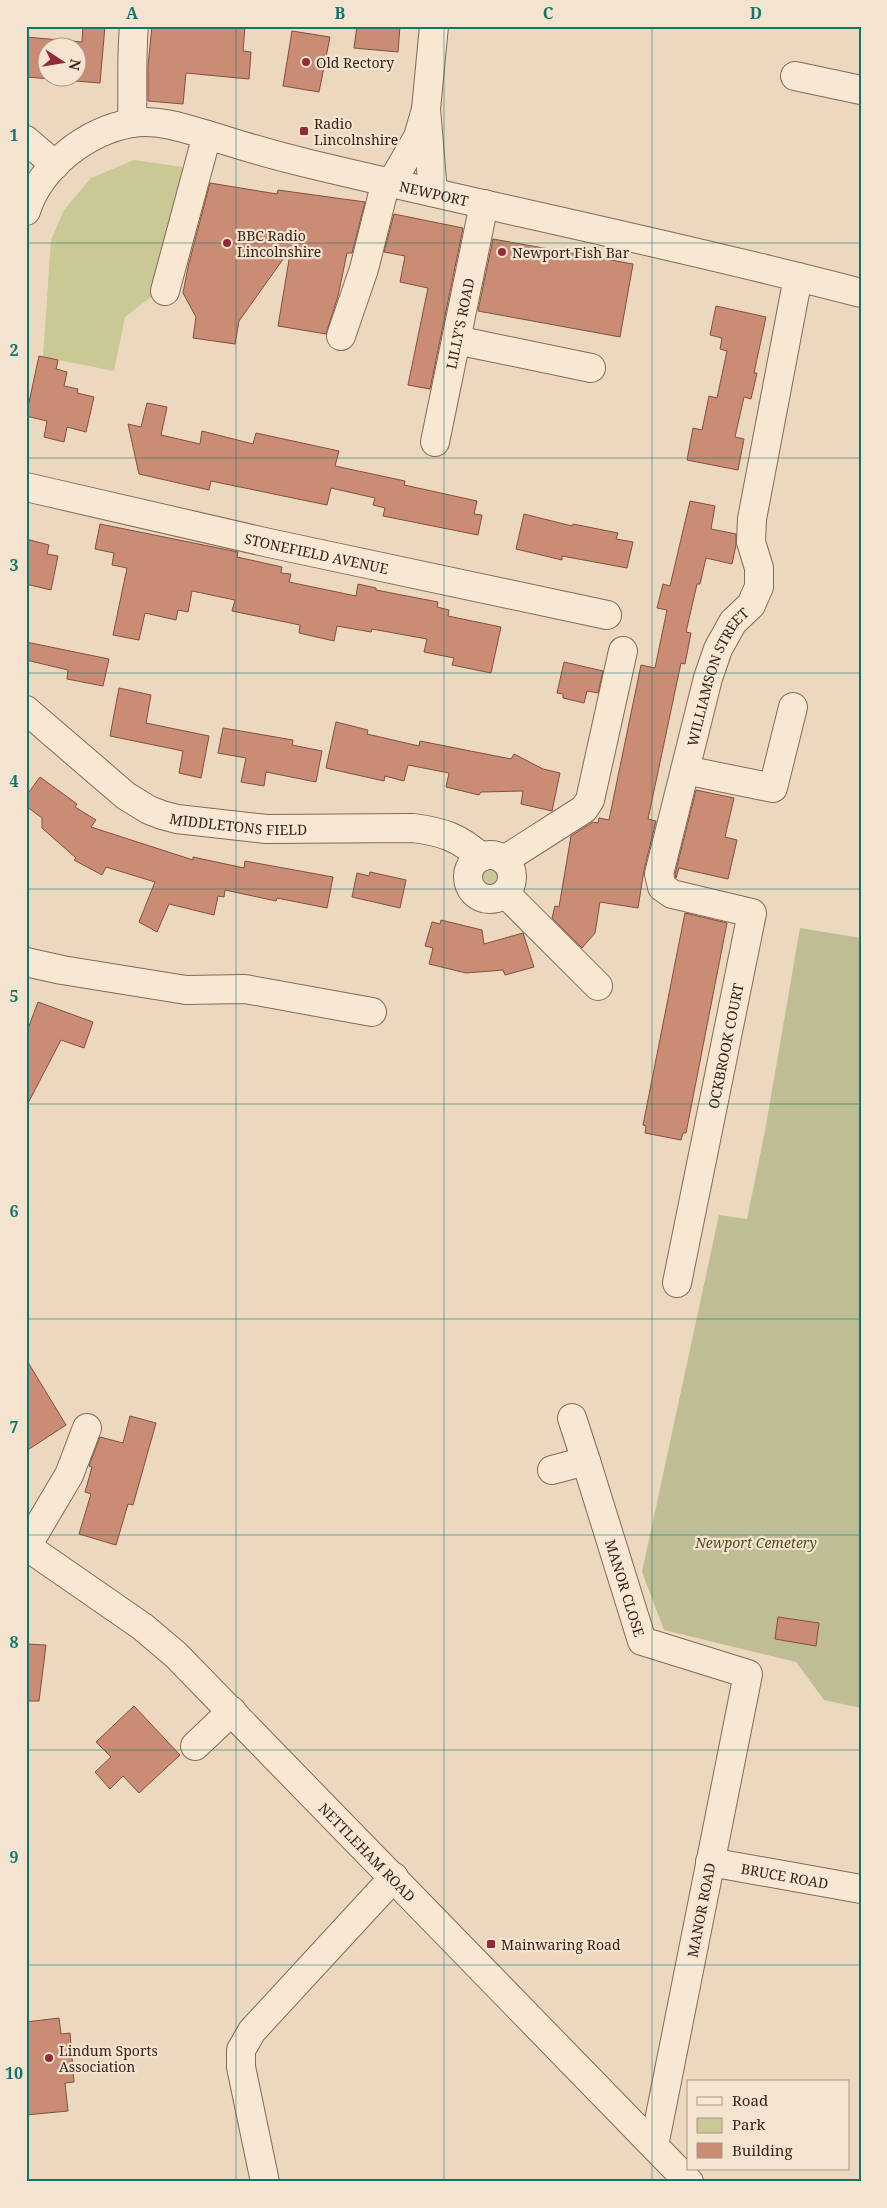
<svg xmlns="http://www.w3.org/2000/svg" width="887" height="2208" viewBox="0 0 887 2208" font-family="'Noto Serif',serif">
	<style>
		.green { fill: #cac894 }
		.cemetery { fill: #bebd93 }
		.building { fill: #ca8c75; stroke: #834f3e; fill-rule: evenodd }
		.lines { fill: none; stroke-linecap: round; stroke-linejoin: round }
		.minor-casing { stroke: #846958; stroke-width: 30 }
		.minor { stroke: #f8e7d2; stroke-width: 28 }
		.grid { fill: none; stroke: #0f766e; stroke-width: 1; stroke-opacity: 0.55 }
		.poi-dot { fill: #922a3a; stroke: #f4e3ce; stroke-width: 2 }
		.labels { text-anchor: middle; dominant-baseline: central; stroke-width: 4.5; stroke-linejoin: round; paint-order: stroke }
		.poi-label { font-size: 14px; fill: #34241c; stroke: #f4e3ce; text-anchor: start }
		.street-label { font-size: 14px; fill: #34241c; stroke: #f4e3ce }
		.park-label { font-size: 14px; font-style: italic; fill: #4c5023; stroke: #f4e3ce }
		.neatline { fill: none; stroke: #0f766e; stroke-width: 2 }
		.grid-label { font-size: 16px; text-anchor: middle; font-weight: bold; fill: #0f766e }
	</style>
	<rect width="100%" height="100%" fill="#ecd8bf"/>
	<path class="green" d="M 134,160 L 197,169 L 159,291 L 125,317 L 114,371 L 43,357 L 51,240 L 64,210 L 91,178 Z
		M 490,861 L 505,873 C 505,903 464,894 477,868 Z"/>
	<path class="cemetery" d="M 800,928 L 861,938 L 861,1708 L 824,1700 L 796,1662 L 664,1630 L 642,1572 L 719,1215 L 747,1219 L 765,1131 Z"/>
	<path class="building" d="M 83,26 L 105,26 L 100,83 L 26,77 L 26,37 L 82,42 ZM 48,48 L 78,48 L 78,78 L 48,78 Z
		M 152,26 L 245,26 L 243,51 L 251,52 L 249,79 L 186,73 L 183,104 L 148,101 L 148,66 Z
		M 357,26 L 400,26 L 398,52 L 354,48 Z
		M 292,31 L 330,37 L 319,92 L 283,86 Z
		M 210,183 L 277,194 L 278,190 L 365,202 L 352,253 L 347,253 L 338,296 L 326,334 L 278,326 L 291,248 L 239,321 L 235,344 L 193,338 L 196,317 L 183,293 L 188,267 Z
		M 394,214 L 463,228 L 430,389 L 408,385 L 428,288 L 400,282 L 405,256 L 384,252 Z
		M 493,239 L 633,264 L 620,337 L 478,311 Z
		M 716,306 L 766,317 L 754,373 L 757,373 L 751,399 L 744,397 L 735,437 L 744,439 L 738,470 L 687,460 L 693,428 L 702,430 L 709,396 L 717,398 L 727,351 L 720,349 L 722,338 L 710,335 Z
		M 39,356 L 58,360 L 56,369 L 67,372 L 64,386 L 78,389 L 77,393 L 94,397 L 86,432 L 67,427 L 64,442 L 44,437 L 47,421 L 26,416 Z
		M 147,403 L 167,407 L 161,435 L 200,444 L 202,431 L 253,444 L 256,433 L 339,451 L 335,466 L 405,481 L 404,485 L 477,501 L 474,514 L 482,515 L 478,535 L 383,516 L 385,508 L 373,505 L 375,498 L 331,488 L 327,505 L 211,481 L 209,490 L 139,474 L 128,424 L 141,427 Z
		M 690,501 L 715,506 L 711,529 L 736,534 L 736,545 L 732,564 L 706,558 L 700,584 L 697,584 L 686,632 L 691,633 L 685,664 L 681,663 L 648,819 L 656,821 L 644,870 L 638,908 L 600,902 L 595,933 L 582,948 L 552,918 L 555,906 L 559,907 L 571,836 L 593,822 L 598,823 L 599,818 L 609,820 L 641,665 L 655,668 L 667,610 L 657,608 L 663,584 L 670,586 Z
		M 524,514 L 572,526 L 573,524 L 618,533 L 616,539 L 633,542 L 627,568 L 562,556 L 562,560 L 516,549 Z
		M 100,524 L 238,552 L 237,557 L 282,567 L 281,573 L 291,574 L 289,582 L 356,596 L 358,584 L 376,588 L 376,590 L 438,602 L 437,607 L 449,610 L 448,616 L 501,627 L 491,673 L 452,665 L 454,658 L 424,652 L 427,639 L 372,629 L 371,632 L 337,626 L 334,641 L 299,633 L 300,625 L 232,611 L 235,600 L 192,591 L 188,612 L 178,610 L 176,620 L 145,613 L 139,640 L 113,635 L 127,568 L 112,565 L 114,553 L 95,549 Z
		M 26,539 L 49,545 L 47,554 L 58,556 L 51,590 L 26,584 Z
		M 26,642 L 109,659 L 103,686 L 67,679 L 68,670 L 26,660 Z
		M 564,662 L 603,671 L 598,693 L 587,691 L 584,703 L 563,698 L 563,694 L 557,693 Z
		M 119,688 L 151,695 L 146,723 L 209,736 L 201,778 L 179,773 L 183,751 L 110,736 Z
		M 336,722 L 368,730 L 367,734 L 419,746 L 420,741 L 511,759 L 514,754 L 543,769 L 560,773 L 552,811 L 521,804 L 523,791 L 481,792 L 479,795 L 446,787 L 449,773 L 408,765 L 404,781 L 385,776 L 384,781 L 326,768 Z
		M 223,728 L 293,740 L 292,745 L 322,751 L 316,782 L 266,772 L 264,786 L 241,782 L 246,758 L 218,753 Z
		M 40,777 L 77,804 L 75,807 L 96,820 L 91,827 L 193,860 L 193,857 L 244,868 L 245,861 L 333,877 L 327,908 L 277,898 L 276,901 L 225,890 L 224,897 L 218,896 L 214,915 L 169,904 L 157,932 L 139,922 L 155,882 L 106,867 L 102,875 L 74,860 L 76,858 L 42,828 L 42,818 L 26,806 L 26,796 Z
		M 696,790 L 734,798 L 725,837 L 737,840 L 728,879 L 679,868 L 676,878 L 675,874 Z
		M 370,872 L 406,880 L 400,908 L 352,897 L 357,873 L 369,876 Z
		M 685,913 L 727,923 L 686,1133 L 683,1133 L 681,1140 L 645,1133 L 646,1126 L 643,1125 Z
		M 441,920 L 482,930 L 484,944 L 523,933 L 534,967 L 505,975 L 503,970 L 466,973 L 429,964 L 433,948 L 425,946 L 432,922 L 440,924 Z
		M 38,1002 L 93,1022 L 84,1048 L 61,1040 L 26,1107 L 26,1034 Z
		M 26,1359 L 66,1425 L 26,1451 Z
		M 130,1416 L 156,1423 L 133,1505 L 128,1504 L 116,1545 L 79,1534 L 91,1494 L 85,1492 L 92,1467 L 89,1466 L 100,1437 L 123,1443 Z
		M 778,1617 L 819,1623 L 816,1646 L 775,1639 Z
		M 26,1644 L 46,1645 L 39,1701 L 26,1701 Z
		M 134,1706 L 180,1755 L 139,1793 L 123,1776 L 110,1789 L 95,1772 L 111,1757 L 96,1742 Z
		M 59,2018 L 61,2034 L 70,2033 L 74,2082 L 65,2083 L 68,2111 L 26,2115 L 26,2022 Z"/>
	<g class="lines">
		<g class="minor-casing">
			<g id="minor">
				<path d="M 795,76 L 861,90"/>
				<path d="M 132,123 C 133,91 131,59 134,26"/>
				<path d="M 26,140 L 55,165"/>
				<path d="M 392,182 L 418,137 L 425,113"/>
				<path d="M 433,192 L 426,109 L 434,26"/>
				<path id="s1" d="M 26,211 C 40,167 86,131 132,123 C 162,118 195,132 224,140 C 252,149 281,157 310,164 C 493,208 678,245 861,293"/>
				<path d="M 165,291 L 207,135"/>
				<path d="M 341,336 L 364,269 L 386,181"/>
				<path d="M 456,340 L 591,368"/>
				<path id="s2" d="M 435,442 L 484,204"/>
				<path id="s3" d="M 26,487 L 269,543 L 607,615"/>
				<path id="s4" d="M 26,710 L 126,796 L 149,810 L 162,815 L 177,819 L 266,829 L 413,828 C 443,832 458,837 481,857"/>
				<path d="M 685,770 L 773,788 L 793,707"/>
				<circle cx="490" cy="877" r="22"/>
				<path d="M 504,860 L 584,809 L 590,800 L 623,651"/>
				<path d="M 505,893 L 598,986"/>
				<path d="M 26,962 L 62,970 L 186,990 L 245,989 L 372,1012"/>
				<path id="s5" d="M 677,1283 L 752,913 L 672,894 L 662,887 L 659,874 L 708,678 L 718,649 L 733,622 L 751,605 L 759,587 L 759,568 L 751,542 L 752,519 L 798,277"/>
				<path d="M 572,1418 L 586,1461"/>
				<path id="s6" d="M 552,1470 L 586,1461 L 642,1641 L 748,1674 L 654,2146"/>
				<path id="s7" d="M 26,1546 L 143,1627 L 176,1655 L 689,2182"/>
				<path d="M 27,1546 L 69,1475 L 87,1428"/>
				<path d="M 195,1746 L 232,1711"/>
				<path id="s8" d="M 710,1862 L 861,1889"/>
				<path d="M 265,2182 L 241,2067 L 241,2050 L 252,2031 L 394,1877"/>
			</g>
		</g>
		<use href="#minor" class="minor"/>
	</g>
	<path class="grid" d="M 236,26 L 236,2182M 444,26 L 444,2182M 652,26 L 652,2182M 26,243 L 861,243M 26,458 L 861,458M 26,673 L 861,673M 26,889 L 861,889M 26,1104 L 861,1104M 26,1319 L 861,1319M 26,1535 L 861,1535M 26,1750 L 861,1750M 26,1965 L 861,1965"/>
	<g class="poi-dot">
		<circle cx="306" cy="62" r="5"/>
		<rect x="299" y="126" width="10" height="10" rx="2.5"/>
		<circle cx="227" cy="243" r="5"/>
		<circle cx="502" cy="252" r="5"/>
		<rect x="486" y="1939" width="10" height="10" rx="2.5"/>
		<circle cx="49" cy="2058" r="5"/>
	</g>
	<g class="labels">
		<g class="poi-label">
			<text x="316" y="62">Old Rectory</text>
			<text x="314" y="123">Radio<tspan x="314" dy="16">Lincolnshire</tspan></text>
			<text x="237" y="235">BBC Radio<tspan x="237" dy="16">Lincolnshire</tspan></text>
			<text x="512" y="252">Newport Fish Bar</text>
			<text x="501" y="1944">Mainwaring Road</text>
			<text x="59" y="2050">Lindum Sports<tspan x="59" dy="16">Association</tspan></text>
		</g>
		<g class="street-label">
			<text stroke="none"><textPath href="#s1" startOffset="455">NEWPORT</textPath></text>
			<text stroke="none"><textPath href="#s2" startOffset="121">LILLY'S ROAD</textPath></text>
			<text stroke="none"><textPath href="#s3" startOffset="298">STONEFIELD AVENUE</textPath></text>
			<text stroke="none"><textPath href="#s5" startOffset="692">WILLIAMSON STREET</textPath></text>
			<text stroke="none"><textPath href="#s4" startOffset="250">MIDDLETONS FIELD</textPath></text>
			<text stroke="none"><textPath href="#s5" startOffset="242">OCKBROOK COURT</textPath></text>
			<text stroke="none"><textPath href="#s6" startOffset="168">MANOR CLOSE</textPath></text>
			<text stroke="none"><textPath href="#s7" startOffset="460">NETTLEHAM ROAD</textPath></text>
			<text stroke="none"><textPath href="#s8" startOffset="76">BRUCE ROAD</textPath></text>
			<text transform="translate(701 1910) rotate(-79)">MANOR ROAD</text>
		</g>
		<g class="park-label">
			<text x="756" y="1542">Newport Cemetery</text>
		</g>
	</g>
	<rect width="887" height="2208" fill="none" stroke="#f4e3ce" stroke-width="55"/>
	<rect x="687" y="2080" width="162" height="90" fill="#f4e3ce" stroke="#a79787"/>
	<rect x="697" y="2097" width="25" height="8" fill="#f8e7d2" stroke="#a79787"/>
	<text x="732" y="2106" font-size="15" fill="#34241c">Road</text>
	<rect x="697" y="2118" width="25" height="15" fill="#cac894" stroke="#a79787"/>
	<text x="732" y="2130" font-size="15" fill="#34241c">Park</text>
	<rect x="697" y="2143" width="25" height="15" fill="#ca8c75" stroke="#a79787"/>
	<text x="732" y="2156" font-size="15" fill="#34241c">Building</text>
	<g transform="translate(62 62) rotate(102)"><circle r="24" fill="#f4e3ce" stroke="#a79787"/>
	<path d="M0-4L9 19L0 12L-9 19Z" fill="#922a3a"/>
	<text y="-8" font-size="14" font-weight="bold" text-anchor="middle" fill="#34241c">N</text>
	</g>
	<rect x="28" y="28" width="832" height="2152" class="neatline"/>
	<g class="grid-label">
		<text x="132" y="19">A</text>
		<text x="340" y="19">B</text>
		<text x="548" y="19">C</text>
		<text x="756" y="19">D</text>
		<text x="14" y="141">1</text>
		<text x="14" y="356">2</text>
		<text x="14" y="571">3</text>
		<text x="14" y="787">4</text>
		<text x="14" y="1002">5</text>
		<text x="14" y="1217">6</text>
		<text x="14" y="1433">7</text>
		<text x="14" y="1648">8</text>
		<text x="14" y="1863">9</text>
		<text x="14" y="2079">10</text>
	</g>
</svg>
